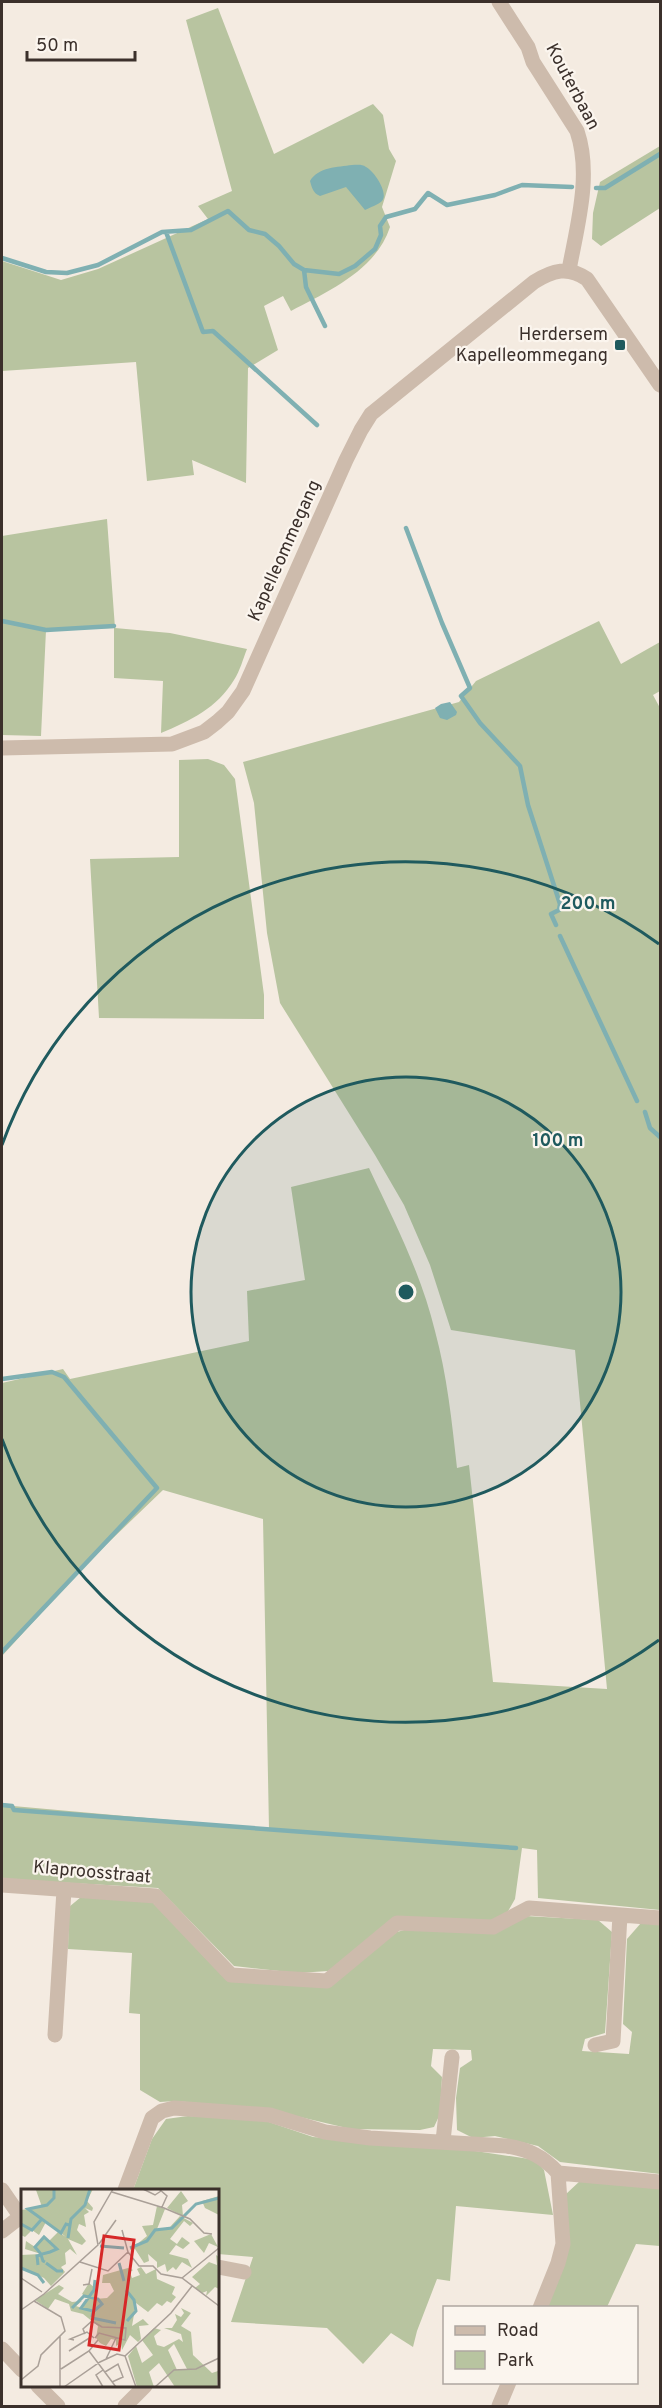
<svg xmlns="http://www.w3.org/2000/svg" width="662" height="2408" viewBox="0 0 662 2408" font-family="Overpass,sans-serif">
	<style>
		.green { fill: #b8c4a0 }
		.water { fill: #7fb0b2 }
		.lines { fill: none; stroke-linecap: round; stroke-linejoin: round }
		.stream { stroke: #7fb0b2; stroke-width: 4.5 }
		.minor { stroke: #cdbbac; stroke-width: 15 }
		.ring { fill: none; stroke: #1f5a5e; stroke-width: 3 }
		.poi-dot { fill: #1f5a5e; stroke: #fbf5ee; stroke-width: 2 }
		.labels { text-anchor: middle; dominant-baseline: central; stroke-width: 4.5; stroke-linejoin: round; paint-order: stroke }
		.street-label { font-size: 18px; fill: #3b302b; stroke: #fbf5ee }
		.poi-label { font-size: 18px; fill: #3b302b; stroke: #fbf5ee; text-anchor: end }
		.inset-river { fill: none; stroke: #7fb0b2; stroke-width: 3 }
		.inset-road { fill: none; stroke: #aaa098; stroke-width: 1.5 }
		.view { fill: #d62828; fill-opacity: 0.15; stroke: #d62828; stroke-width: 3 }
		.inset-edge { fill: none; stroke: #3b302b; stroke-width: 3 }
		.centre { fill: #1f5a5e; stroke: #fbf5ee; stroke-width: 3 }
		.ring-label { font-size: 18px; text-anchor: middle; font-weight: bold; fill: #1f5a5e; stroke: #fbf5ee; stroke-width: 4.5; stroke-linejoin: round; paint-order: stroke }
	</style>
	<rect width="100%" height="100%" fill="#f4ebe1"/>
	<path class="green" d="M 218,8 L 274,154 L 373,104 L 383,115 L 389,149 L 396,161 L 382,207 L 390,227 C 376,270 329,291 291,311 L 283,296 L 264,306 L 278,350 L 248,368 L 246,483 L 192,460 L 194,475 L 147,481 L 136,362 L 2,371 L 2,261 L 61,280 L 98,269 L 208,219 L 198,206 L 232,191 L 186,20 Z
		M 660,146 L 660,208 L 601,246 L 592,239 L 593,213 L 600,182 Z
		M 107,519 L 115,628 L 170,633 L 247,649 C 243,659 240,671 234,680 C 217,708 190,721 161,733 L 163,681 L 114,678 L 114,628 L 46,630 L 41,736 L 2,735 L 2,536 Z
		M 599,621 L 621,664 L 660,642 L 660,691 L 653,695 L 660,708 L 660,1910 L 538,1898 L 537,1850 L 522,1848 L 515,1899 L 507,1913 L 489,1921 L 419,1917 L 328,1971 L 298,1973 L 234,1966 L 158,1888 L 2,1879 L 2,1805 L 269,1829 L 263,1519 L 163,1490 L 84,1566 L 2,1656 L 2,1383 L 63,1369 L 70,1379 L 249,1341 L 247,1291 L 305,1280 L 291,1187 L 369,1168 C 394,1221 421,1273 435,1331 C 447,1375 452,1422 457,1468 L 469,1465 L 493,1682 L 607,1689 L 575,1350 L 451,1330 L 430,1265 L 404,1205 L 375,1155 L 280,1003 L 267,933 L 254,803 L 243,762 L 459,702 L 476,681 Z
		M 208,759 L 224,765 L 235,779 L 264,995 L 264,1019 L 99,1018 L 90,859 L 179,857 L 179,760 Z
		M 81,1897 L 150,1899 L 214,1967 L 321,1986 L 393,1933 L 412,1928 L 492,1932 L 525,1916 L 598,1920 L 612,1932 L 605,2033 L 585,2039 L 582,2051 L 629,2054 L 632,2032 L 623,2024 L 627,1939 L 641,1923 L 660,1924 L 660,2174 L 560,2162 L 538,2146 L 495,2136 L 473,2138 L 457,2130 L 456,2098 L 460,2068 L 472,2060 L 471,2050 L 433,2049 L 431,2066 L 442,2077 L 440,2114 L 434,2127 L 420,2130 L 351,2129 L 266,2109 L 175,2101 L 160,2102 L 140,2090 L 140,2014 L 129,2013 L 132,1953 L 68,1949 L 69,1907 Z
		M 188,2116 L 266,2121 L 313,2137 L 462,2149 L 536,2160 L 544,2170 L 553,2215 L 456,2206 L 450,2281 L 437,2279 L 417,2331 L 413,2347 L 391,2333 L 363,2364 L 327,2328 L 231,2322 L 253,2257 L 218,2254 L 218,2190 L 133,2190 L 152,2139 L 166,2119 Z
		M 581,2180 L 660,2186 L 660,2246 L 636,2244 L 607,2307 L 546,2308 L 565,2195 Z"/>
	<path class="water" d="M 352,165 C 357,165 362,164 366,167 C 374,171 389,193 382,201 C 379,204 369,208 365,210 L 346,187 L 320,196 C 313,193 312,188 310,181 C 318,167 338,167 352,165 Z
		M 450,702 L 457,712 L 456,715 L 447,720 L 440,718 L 435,708 L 441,704 Z"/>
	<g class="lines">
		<path class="stream" d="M 596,188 L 605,188 L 660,154
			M 166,232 L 203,332 L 213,331 L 317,425
			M 2,258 L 46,272 L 67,273 L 98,265 L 162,232 L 191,230 L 228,211 L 249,230 L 265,234 L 279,246 L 294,264 L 304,270 L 339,274 L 355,266 L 375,249 L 381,235 L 380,226 L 386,217 L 415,209 L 428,193 L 447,205 L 495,195 L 522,185 L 572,187
			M 304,270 L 306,287 L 325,326
			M 406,528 L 442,623 L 470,688 L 461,696 L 480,723 L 520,766 L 528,805 L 560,904 L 559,910 L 551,914 L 556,925
			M 2,621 L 46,630 L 114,626
			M 560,936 L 637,1101
			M 645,1112 L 650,1128 L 660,1137
			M 2,1379 L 52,1372 L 64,1377 L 157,1488 L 2,1652
			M 2,1805 L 12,1806 L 14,1810 L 516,1848"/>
		<path class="minor" d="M 499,2 L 528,47 L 533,62 L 577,131 C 592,175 577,226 569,270
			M 2,748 L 172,744 L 204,732 L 217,722 L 228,712 L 243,691 L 346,460 L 361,430 L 371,414 L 534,282 C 553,270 568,266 587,279 L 660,385
			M 2,1885 L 156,1896 L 231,1975 L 327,1981 L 397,1923 L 493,1927 L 529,1908 L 660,1918
			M 55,2035 L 64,1890
			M 595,2045 L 613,2041 L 620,1915
			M 443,2141 L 452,2057
			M 2,2190 L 22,2219
			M 125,2190 L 152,2118 L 162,2111 L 174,2108 L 270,2115 L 325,2132 L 370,2138 L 507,2146 C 529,2150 543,2156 558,2173 L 660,2182
			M 2,2231 L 20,2217
			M 218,2267 L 244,2272
			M 540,2308 L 558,2263 L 563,2244 L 558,2173
			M 2,2349 L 22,2370
			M 38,2386 L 58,2406
			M 125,2406 L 145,2386
			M 499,2406 L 509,2382"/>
	</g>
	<circle cx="406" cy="1292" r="215" fill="#1f5a5e" fill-opacity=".12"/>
	<g class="ring">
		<circle cx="406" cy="1292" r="215"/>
		<path d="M659 1640A430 430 0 0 1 2 1439M2 1145A430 430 0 0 1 659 944"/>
	</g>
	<rect class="poi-dot" x="614" y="339" width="12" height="12" rx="3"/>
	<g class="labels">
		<g class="street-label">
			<text transform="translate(572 87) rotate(62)">Kouterbaan</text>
			<text transform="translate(285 551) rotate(-66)">Kapelleommegang</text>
			<text transform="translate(92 1873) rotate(5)">Klaproosstraat</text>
		</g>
		<g class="poi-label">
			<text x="608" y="335">Herdersem<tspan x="608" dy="21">Kapelleommegang</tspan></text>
		</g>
	</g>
	<g transform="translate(21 2189)">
		<rect width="198" height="198" fill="#f4ebe1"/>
		<path d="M 72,0 L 66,12 L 72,19 L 71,22 L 64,19 L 68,23 L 63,26 L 65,38 L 58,35 L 56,41 L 65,52 L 61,56 L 47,50 L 56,66 L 49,60 L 44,64 L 45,75 L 40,78 L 44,83 L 30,97 L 23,89 L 0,79 L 0,66 L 20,65 L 4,60 L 5,52 L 14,58 L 22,48 L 28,52 L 37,43 L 45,48 L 25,33 L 18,46 L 11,41 L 4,48 L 0,46 L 0,21 L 21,18 L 15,1 ZM 160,2 L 167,12 L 161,16 L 162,27 L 146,19 ZM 198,7 L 198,26 L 184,19 L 181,12 ZM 136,17 L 144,20 L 136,40 L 148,39 L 159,27 L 172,34 L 169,37 L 163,32 L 149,50 L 156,55 L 161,48 L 169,54 L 162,60 L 155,56 L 148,65 L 167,70 L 171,79 L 161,73 L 155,81 L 152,78 L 146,83 L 144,75 L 136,79 L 136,73 L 127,65 L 128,72 L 123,74 L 114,60 L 109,61 L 126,47 L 121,37 L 132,36 ZM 190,45 L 197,58 L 188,54 L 183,64 L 173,52 ZM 195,66 L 198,68 L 198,100 L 194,98 L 185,107 L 186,102 L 181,104 L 174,99 L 179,95 L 171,88 L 188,73 L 196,76 ZM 120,78 L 125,85 L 135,80 L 136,90 L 154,98 L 151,105 L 155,108 L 150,114 L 146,112 L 141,117 L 136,114 L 127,123 L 115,114 L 111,137 L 122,130 L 128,136 L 118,137 L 120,150 L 117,153 L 109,146 L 101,161 L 100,154 L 95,157 L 95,151 L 90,150 L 85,157 L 79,154 L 75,149 L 77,137 L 62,125 L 50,122 L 48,115 L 34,110 L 27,120 L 14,111 L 38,96 L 43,99 L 37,105 L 51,113 L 61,112 L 55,117 L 61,119 L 67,110 L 61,105 L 68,94 L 74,99 L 74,110 L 86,109 L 93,102 L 89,94 L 81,94 L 82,86 L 107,79 L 112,81 L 109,83 L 111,89 L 119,86 L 116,80 ZM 160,119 L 170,124 L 160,137 L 170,143 L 172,166 L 191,184 L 197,182 L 196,198 L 154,198 L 138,174 L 128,183 L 133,198 L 116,198 L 107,167 L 115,157 L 121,174 L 132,166 L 121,151 L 133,139 L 140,141 L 133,147 L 136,156 L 143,158 L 158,150 L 162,153 L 160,145 L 143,139 L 151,139 L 156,131 L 154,125 L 160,128 L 163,124 ZM 153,155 L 166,180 L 156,181 L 147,161 Z" fill="#b8c4a0" fill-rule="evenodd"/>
		<path class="inset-river" d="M 33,0 L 33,9 L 26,16 L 7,20 L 40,44 L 45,35 L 48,36M 0,35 L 11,41 L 20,31M 47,49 L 50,30 L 64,16 L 69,0M 79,57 L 103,59M 109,59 L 126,52 L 134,41 L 151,39 L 175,15 L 198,9M 25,74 L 36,82 L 42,82M 98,74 L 103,92M 17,76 L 16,67 L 20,66 L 21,65 L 29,63 L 36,60 L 23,48 L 14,58 L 20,65 L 20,66 L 22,72 L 24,73M 0,79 L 17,86 L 23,94M 105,101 L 113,111 L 115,122 L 106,132M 51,119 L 63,107 L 77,110 L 81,115 L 73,122M 71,128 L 72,122 L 60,119 L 73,101 L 74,91M 71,129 L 95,134"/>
		<path class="inset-road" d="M 122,0 L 134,6 L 140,2M 138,0 L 146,7 L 141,18M 91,3 L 143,19 L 169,30 L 183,44 L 191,45M 101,41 L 107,63M 78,55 L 95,31M 107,63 L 118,77 L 132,77 L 140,85 L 161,89 L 198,117M 59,73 L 87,82 L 107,63M 0,89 L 21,103M 161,89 L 198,59M 62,96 L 68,95 L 71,80M 0,121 L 23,105 L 77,56 L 73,33 L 92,0M 64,145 L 62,140 L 71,132 L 81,138 L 105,139 L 104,151 L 78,144 L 74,149M 39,147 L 39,198M 53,151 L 49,150 L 66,143 L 73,149M 48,162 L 70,148M 68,162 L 95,198M 104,167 L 150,124 L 171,97M 104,167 L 115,198M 85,170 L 95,149M 40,180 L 68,162 L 77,151M 84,183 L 97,175 L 102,188 L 91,193M 0,191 L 17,177 L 20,166 L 44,142 L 40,128 L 13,112M 43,198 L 79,173 L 96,165 L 104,167M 82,198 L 75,186 L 82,181M 134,198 L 153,181 L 175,180 L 198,169"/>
		<path class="view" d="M 83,47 L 113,51 L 98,161 L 68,156 Z"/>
		<rect width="198" height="198" class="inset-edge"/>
	</g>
	<circle cx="406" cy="1292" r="9" class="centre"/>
	<g class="ring-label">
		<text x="588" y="909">200 m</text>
		<text x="558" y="1146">100 m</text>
	</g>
	<rect width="662" height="2408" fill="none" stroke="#3b302b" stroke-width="6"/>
	<rect x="443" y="2306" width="195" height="78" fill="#fbf5ee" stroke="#aea6a0" stroke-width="1.5"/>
	<rect x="455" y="2326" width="30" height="9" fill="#cdbbac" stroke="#aea6a0" stroke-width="1.5"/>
	<text x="497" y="2336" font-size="18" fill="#3b302b">Road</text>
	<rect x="455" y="2351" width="30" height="18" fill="#b8c4a0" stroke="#aea6a0" stroke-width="1.5"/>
	<text x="497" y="2366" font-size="18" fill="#3b302b">Park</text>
	<path d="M27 51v9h108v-9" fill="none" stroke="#3b302b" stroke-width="3"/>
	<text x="36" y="51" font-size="18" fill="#3b302b" stroke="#fbf5ee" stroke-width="4.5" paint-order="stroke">50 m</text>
</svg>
